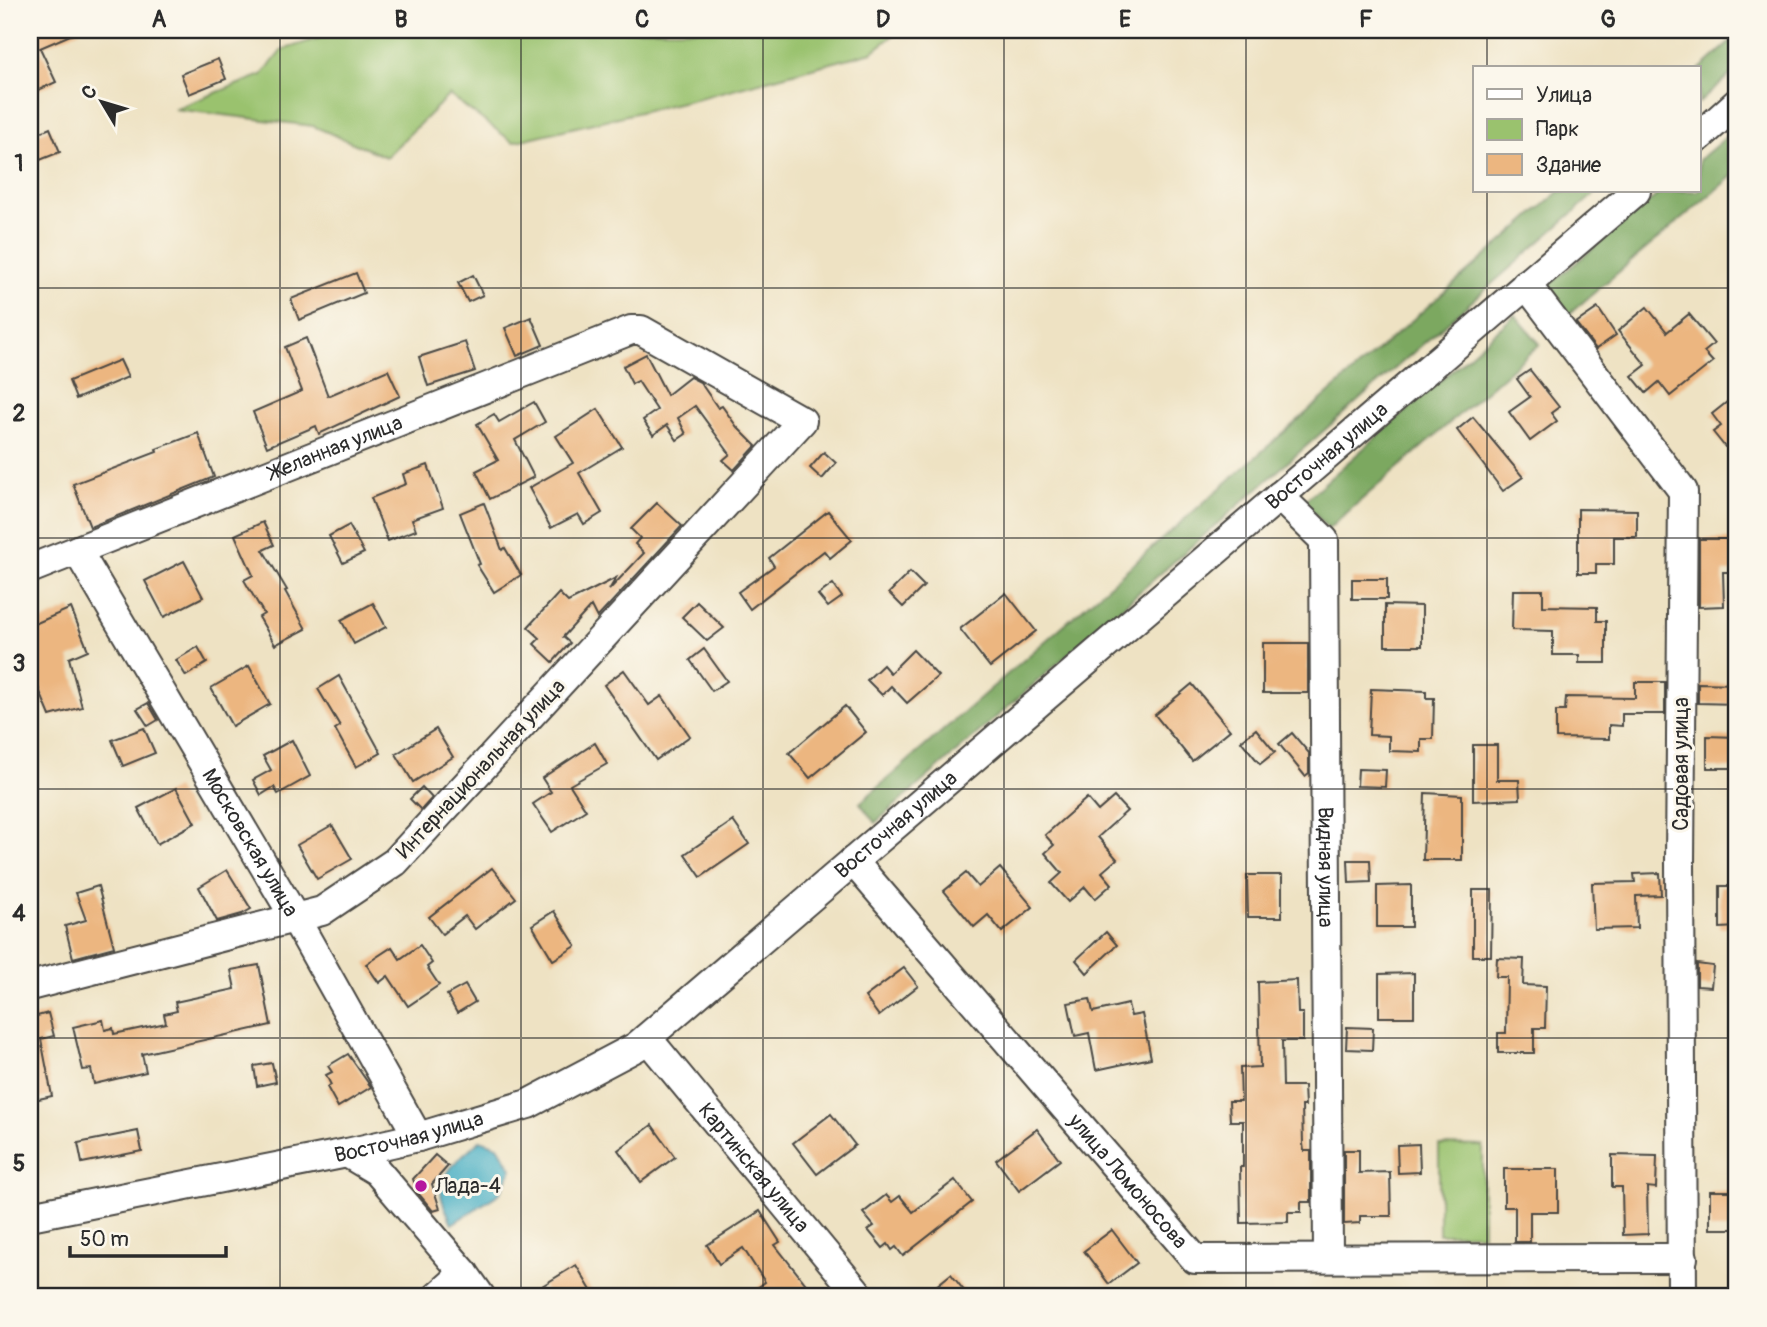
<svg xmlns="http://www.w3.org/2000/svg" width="1767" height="1327" font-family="Pangolin,sans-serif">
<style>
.green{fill:#9ac26e;stroke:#62764c;stroke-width:2}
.forest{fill:#7ba861;stroke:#536a46;stroke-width:2}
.water{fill:#44adc3;stroke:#386c77;stroke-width:2}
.building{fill:#ecb680}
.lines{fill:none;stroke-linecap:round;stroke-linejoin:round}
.minor-casing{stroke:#484642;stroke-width:32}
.minor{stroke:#fff;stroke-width:28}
.grid{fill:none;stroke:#2b2b2b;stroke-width:2;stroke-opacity:0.55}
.poi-dot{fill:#b5179e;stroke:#fbf7ec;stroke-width:2.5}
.labels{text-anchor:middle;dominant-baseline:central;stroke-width:6;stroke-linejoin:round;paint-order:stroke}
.street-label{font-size:21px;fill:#2b2b2b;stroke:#fbf7ec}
.poi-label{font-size:21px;fill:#2b2b2b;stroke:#fbf7ec;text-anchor:start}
.neatline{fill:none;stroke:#2b2b2b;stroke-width:2.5}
.grid-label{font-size:23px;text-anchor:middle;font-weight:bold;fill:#2b2b2b}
</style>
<rect width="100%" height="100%" fill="#fbf7ec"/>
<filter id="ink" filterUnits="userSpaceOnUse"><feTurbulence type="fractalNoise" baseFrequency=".0143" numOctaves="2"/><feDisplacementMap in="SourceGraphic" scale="14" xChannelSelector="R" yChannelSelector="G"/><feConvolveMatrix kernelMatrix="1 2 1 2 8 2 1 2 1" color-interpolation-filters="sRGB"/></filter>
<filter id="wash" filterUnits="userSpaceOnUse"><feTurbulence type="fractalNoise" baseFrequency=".00686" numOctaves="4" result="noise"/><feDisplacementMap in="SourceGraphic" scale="28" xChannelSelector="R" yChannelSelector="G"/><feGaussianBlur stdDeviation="1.57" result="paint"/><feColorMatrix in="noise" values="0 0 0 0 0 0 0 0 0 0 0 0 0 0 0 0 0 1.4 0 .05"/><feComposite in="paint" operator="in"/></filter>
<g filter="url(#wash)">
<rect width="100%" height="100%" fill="#eee2c3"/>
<g class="green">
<polygon points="344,30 900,30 872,52 703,97 513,142 449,95 386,157 313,126 174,109 262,75 282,50"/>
<polygon points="1439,1145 1483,1146 1483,1234 1439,1234"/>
</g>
<g class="forest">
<polygon points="1737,36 1737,69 1699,103 1699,70"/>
<polygon points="1737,128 1737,172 1563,319 1541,292 1662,191 1699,191 1699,160"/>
<polygon points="1560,191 1598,191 875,823 860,803"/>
<polygon points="1515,315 1540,344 1328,529 1304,501"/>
</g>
<path class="water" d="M480 1140 498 1146 512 1169 500 1193 452 1224C449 1215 441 1202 441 1193 441 1170 466 1153 480 1140Z"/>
<g id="blocks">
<g class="building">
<polygon points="30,30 82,30 40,48 56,82 30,94"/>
<polygon points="218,59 226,79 189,94 181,74"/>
<polygon points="50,128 60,152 30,164 30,137"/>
<polygon points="356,273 364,293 299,320 291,299"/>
<polygon points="473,275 483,295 468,302 458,283"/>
<polygon points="1647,307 1667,332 1689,314 1714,344 1704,352 1713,362 1670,396 1659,382 1646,393 1632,376 1646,365 1618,331"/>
<polygon points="1598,308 1616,335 1596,349 1576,323"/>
<polygon points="531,317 543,345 517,356 505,328"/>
<polygon points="306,338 328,396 388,370 400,396 319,434 316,426 267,447 253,412 302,391 285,347"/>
<polygon points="465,342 475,371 428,386 419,357"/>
<polygon points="646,354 667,395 690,377 700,382 718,408 722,406 737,427 756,446 734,470 723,460 730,454 695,406 678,418 686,434 677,440 667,425 653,435 643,420 657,410 638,381 632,384 623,366"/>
<polygon points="120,360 128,377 76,399 69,381"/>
<polygon points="1530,370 1559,407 1551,413 1557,421 1530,441 1509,412 1530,397 1517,379"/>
<polygon points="1737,394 1737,447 1733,442 1725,447 1713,432 1721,426 1712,414"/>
<polygon points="534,402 545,422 515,440 534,477 490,499 476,471 498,460 477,424 494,414 499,422"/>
<polygon points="598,409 622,447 579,473 602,513 584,524 578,514 551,528 529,488 573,463 556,436"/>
<polygon points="1473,417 1523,477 1503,491 1457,430"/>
<polygon points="198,433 214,477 90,527 73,484 157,452 156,449"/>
<polygon points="824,452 836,463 822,479 810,468"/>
<polygon points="428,465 443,508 412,519 416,530 388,541 371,498 406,484 403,474"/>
<polygon points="484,503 502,550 505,548 521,575 494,592 477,565 480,564 460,513"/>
<polygon points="657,503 682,526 597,618 591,606 563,637 570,643 553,662 534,644 540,638 528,627 559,593 568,602 616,578 609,590 644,553 635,544 640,538 631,529"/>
<polygon points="1578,509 1637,510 1637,537 1614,537 1614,564 1596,564 1596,573 1578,573"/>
<polygon points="828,511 852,540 830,558 824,551 750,609 738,592 774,566 769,558"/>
<polygon points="263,522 274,545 263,550 287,590 285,591 306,629 275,645 259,617 264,614 244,580 253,575 235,535"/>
<polygon points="349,525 364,553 343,563 329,536"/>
<polygon points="1699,539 1737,539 1737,572 1723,572 1724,606 1699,607"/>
<polygon points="184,561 203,597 164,617 145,581"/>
<polygon points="910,572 924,586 903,607 889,593"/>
<rect x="1352" y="579" width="35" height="20"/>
<polygon points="833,584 842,597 828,607 818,595"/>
<polygon points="1513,590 1543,590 1543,606 1597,607 1597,621 1606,621 1606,663 1579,663 1579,655 1553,655 1553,631 1512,630"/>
<polygon points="1006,593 1036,631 990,667 960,629"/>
<polygon points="697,602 724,628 707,641 682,617"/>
<polygon points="373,603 386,627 354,644 341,620"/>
<polygon points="1385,605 1422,606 1422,646 1385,646"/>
<polygon points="71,608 88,650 69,658 82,707 50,716 30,668 30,626"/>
<rect x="1263" y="643" width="45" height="50"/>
<polygon points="198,647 207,663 186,676 176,660"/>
<polygon points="704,649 727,681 712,691 690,660"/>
<polygon points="913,650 938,676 907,703 891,686 882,695 867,680 883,665 890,673"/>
<polygon points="249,666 270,704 232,726 211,688"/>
<polygon points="624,670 649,705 662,696 690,736 656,760 604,685"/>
<polygon points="339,676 381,753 356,767 335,729 340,726 318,689"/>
<polygon points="1635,682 1665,682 1665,714 1622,714 1622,726 1609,725 1609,739 1556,738 1556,711 1565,711 1566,697 1635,698"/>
<polygon points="1698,683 1737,684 1737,704 1698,703"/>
<polygon points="1192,684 1230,730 1192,761 1155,715"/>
<polygon points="1371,689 1426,691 1426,698 1434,698 1433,739 1421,739 1421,752 1389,751 1389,736 1369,735"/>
<polygon points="148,703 158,720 148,726 137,709"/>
<polygon points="845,706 866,732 810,778 789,753"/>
<polygon points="144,728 155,753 123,766 112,740"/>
<polygon points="436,729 453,757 413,782 396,754"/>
<polygon points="1256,729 1275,752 1260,764 1241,741"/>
<polygon points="1292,733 1309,753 1309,773 1305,776 1279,744"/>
<polygon points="1707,736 1737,737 1737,768 1707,768"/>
<polygon points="292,740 310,776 278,794 274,787 261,795 253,780 271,770 263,756"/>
<polygon points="595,743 607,764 570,785 586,810 552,832 533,804 551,792 542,778"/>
<polygon points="1473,745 1497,745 1497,780 1519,780 1520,799 1473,801"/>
<polygon points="1358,769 1386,770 1385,787 1357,786"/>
<polygon points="422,787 432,798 421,810 410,799"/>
<polygon points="176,788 195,823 157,844 138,808"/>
<polygon points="1425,793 1462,795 1462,860 1423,860"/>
<polygon points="1114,797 1127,811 1098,837 1117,859 1102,872 1112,884 1095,899 1085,887 1068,902 1051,883 1062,873 1045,853 1054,845 1045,835 1087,798 1098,811"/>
<polygon points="733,821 749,844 701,877 685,854"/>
<polygon points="332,825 352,859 317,879 297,845"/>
<polygon points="1348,860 1370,860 1371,882 1349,883"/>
<polygon points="492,868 516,898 475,929 465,916 442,934 429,917"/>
<polygon points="1000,868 1033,907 1002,932 988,915 974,927 944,891 966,873 978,887"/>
<polygon points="227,870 251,909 242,914 217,921 199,887"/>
<polygon points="1660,873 1661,895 1636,896 1637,928 1594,929 1592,883 1635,882 1634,874"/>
<polygon points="1247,875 1282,875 1282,917 1248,917"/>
<polygon points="1411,885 1411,927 1377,927 1377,886"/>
<polygon points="98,886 114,947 73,958 65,926 86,920 76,893"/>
<polygon points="1720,886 1737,886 1737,927 1720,928"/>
<polygon points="1473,890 1492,890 1491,956 1473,956"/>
<polygon points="554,911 576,946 553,960 532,925"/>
<polygon points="1106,932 1117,945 1087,973 1076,960"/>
<polygon points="420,945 432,963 427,967 439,985 408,1006 388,976 379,983 366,964 392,947 400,959"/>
<polygon points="1497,958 1524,959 1523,985 1546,986 1545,1028 1534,1028 1534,1053 1498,1053 1498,1033 1506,1033 1507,977 1496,977"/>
<polygon points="1697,964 1713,966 1711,987 1697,986"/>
<polygon points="259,965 271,1025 142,1054 146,1072 94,1084 91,1069 83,1070 73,1027 103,1020 105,1030 113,1028 114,1034 166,1023 164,1014 177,1011 175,1002 235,989 231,970"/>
<polygon points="904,968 918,986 879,1016 865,997"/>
<polygon points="1414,973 1414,1017 1379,1017 1379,974"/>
<polygon points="1297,980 1298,1013 1303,1013 1303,1041 1282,1041 1283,1086 1304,1086 1305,1106 1302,1106 1303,1144 1304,1151 1311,1151 1311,1202 1301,1202 1301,1212 1288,1212 1288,1222 1241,1223 1240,1167 1243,1167 1243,1121 1230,1121 1229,1101 1241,1101 1240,1068 1260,1067 1258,982"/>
<polygon points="465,985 475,1002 457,1013 447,995"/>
<polygon points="1090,999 1093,1012 1128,1004 1131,1016 1142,1014 1151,1058 1096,1070 1089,1033 1075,1036 1068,1003"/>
<polygon points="48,1013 54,1036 41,1039 52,1096 30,1101 30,1018"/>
<polygon points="1347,1027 1373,1028 1372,1050 1346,1049"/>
<polygon points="348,1054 371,1087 338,1107 327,1087 331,1085 326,1075 332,1072 328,1066"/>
<polygon points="272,1063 276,1082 257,1086 254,1066"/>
<polygon points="831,1114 855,1145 817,1174 793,1143"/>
<polygon points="652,1125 675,1157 641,1182 618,1150"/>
<polygon points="1037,1129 1060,1160 1019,1191 996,1160"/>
<polygon points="138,1131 142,1151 82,1163 78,1143"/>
<polygon points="1419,1144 1420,1172 1398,1173 1397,1145"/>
<polygon points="1344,1150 1359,1150 1359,1173 1390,1172 1391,1216 1360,1216 1360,1223 1344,1224"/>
<polygon points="435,1155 448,1166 432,1184 440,1209 433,1211 418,1193 413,1179"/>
<polygon points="1612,1155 1657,1156 1656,1188 1647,1187 1648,1234 1623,1235 1622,1187 1612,1187"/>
<polygon points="1504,1169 1558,1169 1558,1212 1530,1212 1530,1242 1515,1242 1515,1207 1504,1207"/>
<polygon points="955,1180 972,1202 903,1256 896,1247 892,1250 888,1244 883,1248 868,1230 874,1226 863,1213 886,1195 892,1202 900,1196 913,1212"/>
<rect x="1710" y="1191" width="27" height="38"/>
<polygon points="760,1211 780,1242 775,1245 816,1297 746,1297 765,1282 743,1248 719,1264 707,1245"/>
<polygon points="1112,1230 1137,1263 1109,1284 1084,1251"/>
<polygon points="576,1265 595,1297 549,1297 542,1286"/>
<polygon points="951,1274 969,1297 943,1297 935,1287"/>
</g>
</g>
</g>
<g filter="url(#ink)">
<use href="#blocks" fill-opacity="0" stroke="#484642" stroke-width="2"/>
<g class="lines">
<defs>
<g id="minor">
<polyline points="1699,137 1737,103"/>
<polyline points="1526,284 1683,491 1680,862 1682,1297"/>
<path id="s1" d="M1279 496 1324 540 1328 1258"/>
<path id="s2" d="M77 550 295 918 418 1137"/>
<path id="s3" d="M30 569 631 330H641L802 421 395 862 322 911 30 986"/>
<path id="s4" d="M853 861 1195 1259 1683 1258"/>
<path id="s5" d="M647 1038 861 1297"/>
<polyline points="347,1153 377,1171 464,1273 481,1297"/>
<path id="s6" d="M30 1216 347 1153 418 1137 528 1104 636 1047 1636 191"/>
<polyline points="437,1297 464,1273"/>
</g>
</defs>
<use href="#minor" class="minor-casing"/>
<use href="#minor" class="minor"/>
</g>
</g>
<path class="grid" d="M280 30V1297M521 30V1297M763 30V1297M1004 30V1297M1246 30V1297M1487 30V68M1487 191V1297M30 288H1737M30 538H1737M30 789H1737M30 1038H1737"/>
<circle class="poi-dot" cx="421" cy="1186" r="7"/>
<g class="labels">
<g class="street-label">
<text stroke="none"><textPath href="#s3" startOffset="329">Желанная улица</textPath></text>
<text stroke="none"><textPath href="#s6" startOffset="1542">Восточная улица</textPath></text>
<text transform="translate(1681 764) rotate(-90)">Садовая улица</text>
<text transform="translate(481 769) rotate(-47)">Интернациональная улица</text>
<text stroke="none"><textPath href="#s6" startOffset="975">Восточная улица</textPath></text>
<text stroke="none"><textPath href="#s2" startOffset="340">Московская улица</textPath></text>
<text stroke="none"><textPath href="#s1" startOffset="390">Видная улица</textPath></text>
<text stroke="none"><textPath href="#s6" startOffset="387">Восточная улица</textPath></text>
<text stroke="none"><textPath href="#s5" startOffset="168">Картинская улица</textPath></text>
<text stroke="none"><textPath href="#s4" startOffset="422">улица Ломоносова</textPath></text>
</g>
<g class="poi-label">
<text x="435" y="1186">Лада-4</text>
</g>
</g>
<rect width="1767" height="1327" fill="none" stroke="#fbf7ec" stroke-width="77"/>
<rect x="1473" y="66" width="228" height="126" fill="#fbf7ec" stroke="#a8a59f" stroke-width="2"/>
<rect x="1487" y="89" width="35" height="10" fill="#ffffff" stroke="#a8a59f" stroke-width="2"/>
<text x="1536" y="102" font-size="21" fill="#2b2b2b">Улица</text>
<rect x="1487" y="119" width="35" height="21" fill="#9ac26e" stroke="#a8a59f" stroke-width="2"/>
<text x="1536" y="136" font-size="21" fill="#2b2b2b">Парк</text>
<rect x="1487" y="154" width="35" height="21" fill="#ecb680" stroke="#a8a59f" stroke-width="2"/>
<text x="1536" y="172" font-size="21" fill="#2b2b2b">Здание</text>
<g transform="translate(102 102) rotate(308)" stroke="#fbf7ec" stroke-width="5" paint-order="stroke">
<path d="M0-5L12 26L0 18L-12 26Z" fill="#2b2b2b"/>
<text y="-10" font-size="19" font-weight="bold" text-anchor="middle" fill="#2b2b2b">С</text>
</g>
<path d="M70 1246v10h156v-10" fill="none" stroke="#2b2b2b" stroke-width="3.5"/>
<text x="80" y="1246" font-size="21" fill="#2b2b2b" stroke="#fbf7ec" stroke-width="5" paint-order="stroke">50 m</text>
<rect x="38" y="38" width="1690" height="1250" class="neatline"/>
<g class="grid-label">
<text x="159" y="27">A</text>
<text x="401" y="27">B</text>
<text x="642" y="27">C</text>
<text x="883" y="27">D</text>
<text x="1125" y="27">E</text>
<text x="1366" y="27">F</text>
<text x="1608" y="27">G</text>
<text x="19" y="171">1</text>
<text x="19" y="421">2</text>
<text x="19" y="671">3</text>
<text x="19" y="921">4</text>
<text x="19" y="1171">5</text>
</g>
</svg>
